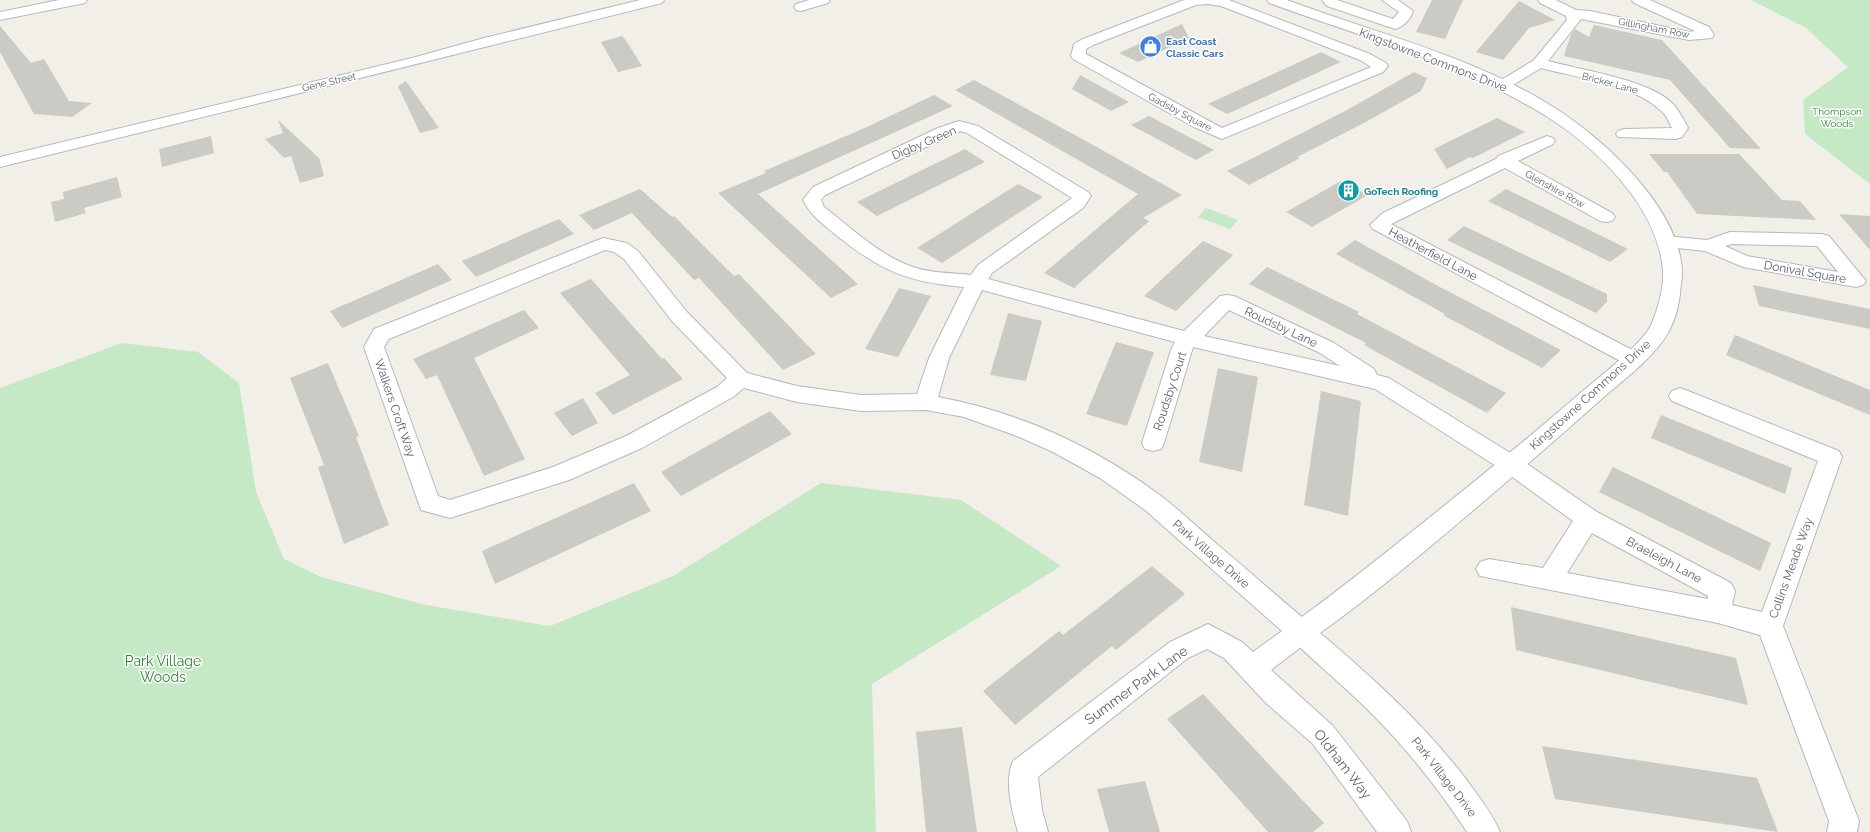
<svg xmlns="http://www.w3.org/2000/svg" width="1870" height="832" font-family="Raleway,sans-serif">
<style>
.green{fill:#c5e8c5}
.building{fill:#cccac5}
.lines{fill:none;stroke-linecap:round;stroke-linejoin:round}
.minor-casing{stroke:#b5b8bc;stroke-width:2}
.tertiary-casing{stroke:#b5b8bc;stroke-width:2}
.minor{fill:#fff;fill-rule:evenodd}
.tertiary{fill:#fff;fill-rule:evenodd}
.labels{text-anchor:middle;dominant-baseline:central;stroke-width:3;stroke-linejoin:round;paint-order:stroke}
.far-street-label{font-size:10px;fill:#5f6368;stroke:#fff}
.far-shop-label{font-size:10px;font-weight:bold;fill:#366cbe;stroke:#fff;text-anchor:start}
.far-park-label{font-size:10px;fill:#348238;stroke:#fff}
.far-culture-label{font-size:10px;font-weight:bold;fill:#0d838f;stroke:#fff;text-anchor:start}
.street-label{font-size:12px;fill:#5f6368;stroke:#fff}
.near-park-label{font-size:14px;fill:#348238;stroke:#fff}
.near-street-label{font-size:14px;fill:#5f6368;stroke:#fff}
</style>
<rect width="100%" height="100%" fill="#f1efe8"/>
<g class="green">
<polygon points="1751,0 1870,0 1870,184 1805,134 1803,100 1848,67 1806,28"/>
<polygon points="1206,208 1238,220 1230,229 1198,217"/>
<polygon points="122,343 198,352 239,383 256,492 284,559 321,577 426,605 550,626 673,576 821,483 961,500 1061,566 872,684 876,832 0,832 0,388"/>
</g>
<g class="building">
<polygon points="1432,0 1463,0 1445,39 1416,32"/>
<polygon points="1519,1 1555,20 1529,28 1503,60 1476,52"/>
<polygon points="1182,24 1189,38 1138,62 1119,53"/>
<polygon points="1594,25 1662,40 1761,149 1730,148 1670,80 1564,56 1571,34 1575,29 1589,37"/>
<polygon points="0,26 31,63 44,59 69,101 92,103 72,117 34,114 0,52"/>
<polygon points="622,36 627,42 642,66 618,72 601,42"/>
<polygon points="1321,52 1341,62 1227,114 1208,104"/>
<polygon points="1414,72 1427,78 1421,91 1364,123 1297,157 1300,158 1249,185 1227,171 1347,110"/>
<polygon points="1080,75 1129,102 1111,111 1072,89"/>
<polygon points="974,80 1095,146 1182,195 1143,218 1149,221 1074,288 1044,273 1138,194 955,90"/>
<polygon points="406,81 439,128 420,133 398,86"/>
<polygon points="934,95 953,106 758,194 858,284 831,298 718,193 766,173 764,171 867,127"/>
<polygon points="1149,116 1214,150 1196,160 1131,125"/>
<polygon points="1497,118 1525,132 1473,158 1470,157 1447,169 1434,149"/>
<polygon points="278,120 319,158 324,176 300,183 291,156 284,158 265,139 283,133"/>
<polygon points="211,136 214,153 162,167 159,149"/>
<polygon points="965,149 985,162 877,216 857,202"/>
<polygon points="1649,154 1739,154 1782,200 1800,201 1816,220 1697,214 1667,172 1664,172"/>
<polygon points="117,177 122,197 84,208 86,213 55,222 51,202 64,199 63,192"/>
<polygon points="1341,181 1368,195 1312,227 1286,212"/>
<polygon points="1018,184 1043,197 942,263 917,248"/>
<polygon points="640,189 672,217 674,216 734,276 739,274 816,354 783,370 699,278 694,280 632,213 594,230 579,215"/>
<polygon points="1506,189 1628,249 1610,262 1488,201"/>
<polygon points="1839,214 1870,216 1870,250"/>
<polygon points="559,219 574,234 476,277 462,261"/>
<polygon points="1464,226 1607,294 1607,302 1596,313 1447,240"/>
<polygon points="1355,240 1438,286 1561,350 1542,368 1443,315 1445,314 1336,254"/>
<polygon points="1203,241 1233,255 1176,311 1144,296"/>
<polygon points="438,264 452,280 342,328 330,311"/>
<polygon points="1267,267 1359,312 1357,314 1506,393 1487,413 1364,345 1366,343 1249,284"/>
<polygon points="591,279 662,359 664,358 683,379 613,415 595,393 630,375 560,293"/>
<polygon points="1753,285 1870,309 1870,329 1759,306"/>
<polygon points="899,288 931,296 898,357 865,349"/>
<polygon points="524,310 539,328 474,358 525,459 484,476 437,375 426,379 413,359"/>
<polygon points="1008,313 1042,321 1026,381 990,375"/>
<polygon points="1735,335 1870,390 1870,415 1726,355"/>
<polygon points="1116,342 1154,352 1127,426 1086,414"/>
<polygon points="328,363 359,436 356,437 389,525 344,544 318,467 324,465 290,378"/>
<polygon points="1218,368 1258,377 1242,472 1199,462"/>
<polygon points="1321,391 1361,401 1348,516 1304,505"/>
<polygon points="583,398 598,423 572,436 554,413"/>
<polygon points="770,411 792,434 681,496 661,472"/>
<polygon points="1661,415 1792,468 1785,494 1651,438"/>
<polygon points="1613,467 1771,543 1760,571 1599,492"/>
<polygon points="634,483 651,511 495,584 482,551"/>
<polygon points="1152,566 1185,594 1116,650 1112,646 1015,725 983,691 1059,631 1063,635"/>
<polygon points="1511,607 1736,658 1748,705 1516,650"/>
<polygon points="1203,694 1324,823 1313,832 1268,832 1167,719"/>
<polygon points="962,727 977,832 926,832 916,732"/>
<polygon points="1542,746 1757,778 1778,832 1555,799"/>
<polygon points="1145,781 1160,832 1109,832 1097,789"/>
</g>
<g class="lines">
<defs>
<g id="minor">
<polygon points="59,0 87,0 85,3 0,20 0,12"/>
<path d="M640 0H664L662 3C441 58 221 113 0 167V157L412 58 484 38Z"/>
<polygon points="809,0 830,0 828,3 801,11 796,10 794,7 796,4"/>
<path d="M1184 0H1229L1370 54 1386 63 1388 66 1383 72 1222 139 1194 127 1073 59 1071 56 1074 44 1083 39ZM1208 4 1221 6 1360 60 1371 67 1222 128 1086 54V49L1093 45 1196 5Z"/>
<path d="M1322 0H1337L1393 19 1399 12 1382 0H1398L1413 11C1411 19 1403 27 1395 29L1327 6Z"/>
<path d="M1538 0H1556L1576 10 1590 11 1689 32 1695 31 1634 3 1632 0H1650L1709 27 1714 35 1712 38 1689 40 1581 19 1548 61C1581 70 1651 80 1673 104 1679 111 1684 120 1688 128L1682 137 1676 139 1618 137 1616 134 1618 131 1624 129 1672 128C1669 122 1666 114 1660 110 1633 84 1577 78 1541 68L1508 88H1498L1495 85 1498 82 1534 60 1567 20 1566 16 1540 3Z"/>
<path d="M959 121 978 126 1088 192 1091 196 1083 208 992 273 988 279 1184 331 1220 296 1227 295 1234 296 1334 343 1374 369 1377 375 1389 378 1520 459 1597 512 1731 583 1735 591 1732 605 1762 612 1818 461 1672 401 1669 396 1672 391 1680 388 1688 391 1839 451 1842 457 1783 626 1859 821 1857 832H1827L1829 821 1760 635 1718 623 1480 576 1476 569 1480 562 1489 559 1543 568 1573 521 1504 471 1375 389 1193 347 1164 443 1161 449 1153 451 1145 449 1142 443 1171 350 1175 342 982 290 949 358 938 397C1019 412 1095 447 1161 496 1178 509 1195 525 1211 539 1244 567 1277 596 1310 624L1314 632 1310 640 1271 670 1333 726 1407 821 1411 832H1377L1313 744 1265 702 1224 658 1207 649 1188 658 1038 777 1042 810 1048 832H1018C1012 811 1004 782 1013 761L1170 642 1208 624 1242 642 1253 652 1282 631 1145 510 1100 478 1053 452 1017 436 964 417 926 410 861 411 797 402 744 388 733 397 642 448 569 480 450 518 421 510 364 347 374 329 603 238 627 243 638 251 686 311 747 373 797 386 861 395 917 394 929 358 964 287C907 282 881 271 836 235 823 224 811 216 803 200L813 187 938 128ZM960 131 967 133 1072 198 978 265 971 275C953 273 933 273 916 268 881 257 853 229 824 207L821 200 825 195ZM605 250 614 252 624 259 672 321 727 378 717 387 626 436 553 467 450 500 438 496 384 347 389 339ZM1229 310 1320 353 1340 366 1204 336ZM1592 533 1708 596V599L1567 573Z"/>
<polygon points="1547,136 1553,138 1555,141 1553,144 1518,161 1612,213 1615,217 1612,221 1606,222 1600,221 1505,168 1391,224 1640,354 1643,359 1640,364 1633,366 1626,364 1373,229 1370,225 1383,213 1496,159 1498,156"/>
<path d="M1730 232 1822 234 1829 236 1866 281 1863 285 1856 287 1743 267 1705 251 1659 246 1657 242 1659 238 1666 236 1707 240ZM1732 244 1817 246 1838 272 1747 256 1725 246Z"/>
</g>
<path id="tertiary" d="M1267 0H1287C1375 33 1469 55 1550 105 1601 136 1682 209 1682 274 1682 280 1680 288 1680 294 1678 311 1672 329 1662 342 1647 362 1625 379 1606 395 1579 419 1552 443 1524 467 1458 523 1391 582 1320 633 1373 678 1423 723 1466 779 1478 796 1492 813 1500 832H1467C1437 786 1403 744 1364 706 1340 683 1315 662 1292 640L1288 632 1292 624C1334 594 1374 562 1414 530 1469 486 1524 442 1577 396 1595 380 1642 345 1651 325 1658 309 1664 288 1663 270 1657 203 1591 142 1536 110 1453 61 1359 36 1269 3Z"/>
</defs>
<use href="#minor" class="minor-casing"/>
<use href="#tertiary" class="tertiary-casing"/>
<use href="#minor" class="minor"/>
<use href="#tertiary" class="tertiary"/>
</g>
<defs>
<symbol id="shop-disc" viewBox="-11 -11 22 22"><circle r="9.5" fill="#3f7fe0" stroke="#fff"/><path d="M-5-2.5h2.3a2.7 3.5 0 0 1 5.4 0H5L5.5 6h-11ZM-1.5-2.5h3a1.5 2.3 0 0 0-3 0Z" fill="#fff"/></symbol>
<symbol id="building-disc" viewBox="-11 -11 22 22"><circle r="9.5" fill="#0f9aa8" stroke="#fff"/><path d="M-4-6H4V6H1V3H-1V6H-4ZM-2.5-4.3h1.7v1.8h-1.7ZM.8-4.3h1.7v1.8H.8ZM-2.5-1h1.7V.8h-1.7ZM.8-1h1.7V.8H.8Z" fill="#fff"/></symbol>
</defs>
<g fill-rule="evenodd">
<use href="#shop-disc" x="1138" y="34" width="25" height="25"/>
<use href="#building-disc" x="1336" y="178" width="25" height="25"/>
</g>
<g class="labels">
<g class="far-street-label">
<text transform="translate(1654 28) rotate(11)">Gillingham Row</text>
<text transform="translate(329 82) rotate(-13)">Gene Street</text>
<text transform="translate(1610 83) rotate(15)">Bricker Lane</text>
<text transform="translate(1180 112) rotate(28)">Gadsby Square</text>
<text transform="translate(1555 189) rotate(29)">Glenshire Row</text>
</g>
<g class="far-shop-label">
<text x="1166" y="41">East Coast<tspan x="1166" dy="12">Classic Cars</tspan></text>
</g>
<g class="far-park-label">
<text x="1837" y="111">Thompson<tspan x="1837" dy="12">Woods</tspan></text>
</g>
<g class="far-culture-label">
<text x="1364" y="191">GoTech Roofing</text>
</g>
<g class="street-label">
<text transform="translate(1433 60) rotate(21)">Kingstowne Commons Drive</text>
<text transform="translate(924 143) rotate(-23)">Digby Green</text>
<text transform="translate(1433 254) rotate(28)">Heatherfield Lane</text>
<text transform="translate(1805 272) rotate(10)">Donival Square</text>
<text transform="translate(1281 327) rotate(25)">Roudsby Lane</text>
<text transform="translate(1170 391) rotate(-72)">Roudsby Court</text>
<text transform="translate(1590 395) rotate(-42)">Kingstowne Commons Drive</text>
<text transform="translate(395 408) rotate(71)">Walkers Croft Way</text>
<text transform="translate(1211 554) rotate(41)">Park Village Drive</text>
<text transform="translate(1664 560) rotate(28)">Braeleigh Lane</text>
<text transform="translate(1791 568) rotate(-70)">Collins Meade Way</text>
<text transform="translate(1444 777) rotate(52)">Park Village Drive</text>
</g>
<g class="near-park-label">
<text x="163" y="661">Park Village<tspan x="163" dy="16">Woods</tspan></text>
</g>
<g class="near-street-label">
<text transform="translate(1136 685) rotate(-36)">Summer Park Lane</text>
<text transform="translate(1343 764) rotate(52)">Oldham Way</text>
</g>
</g>
</svg>
